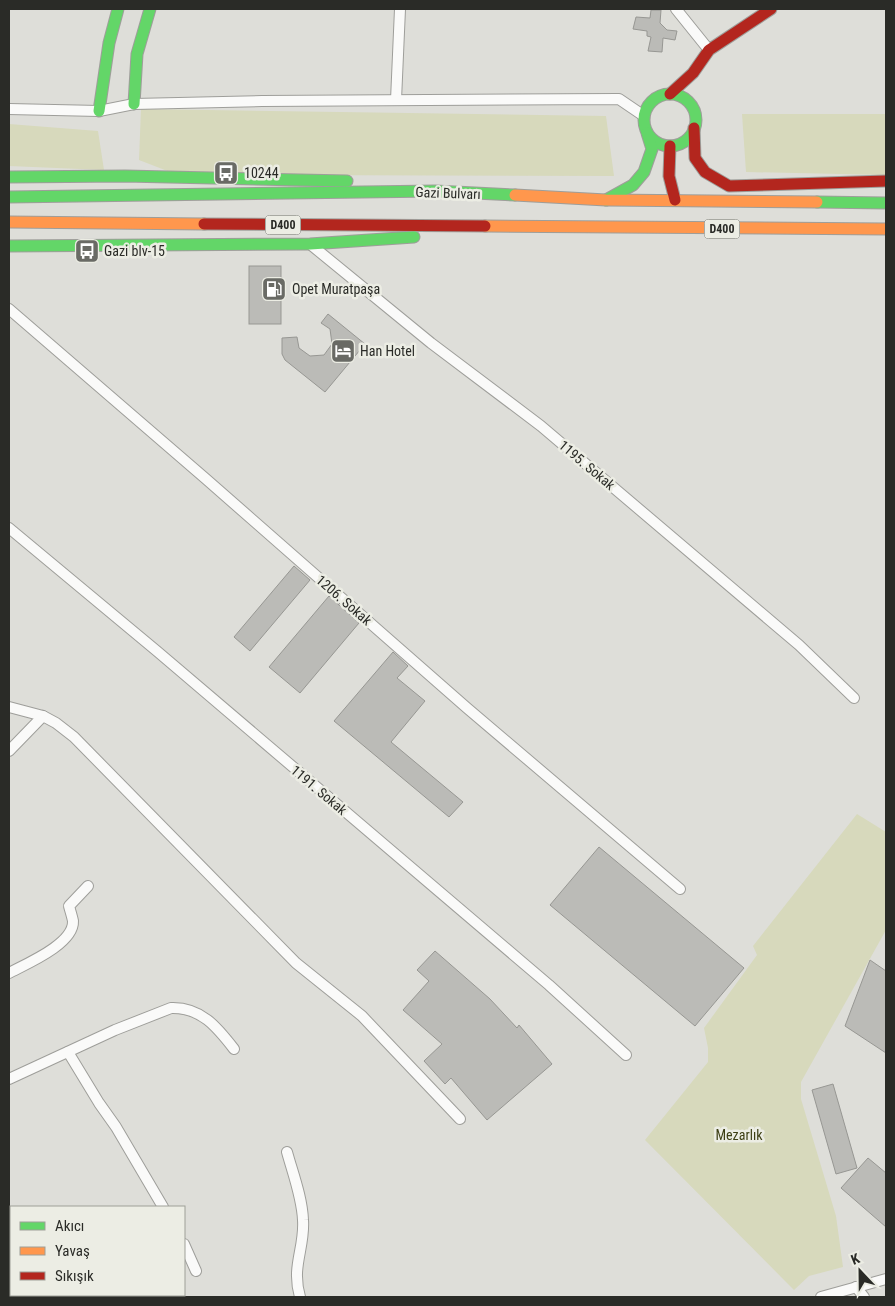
<svg xmlns="http://www.w3.org/2000/svg" width="895" height="1306" font-family="'Roboto Condensed',sans-serif">
<style>
.green{fill:#d7d9bc}
.building{fill:#bbbbb7;stroke:#979793}
.lines{fill:none;stroke-linecap:round;stroke-linejoin:round}
.street-casing{stroke:#9e9e9a;stroke-width:12}
.fast-casing{stroke:#9e9e9a;stroke-width:13}
.slow-casing{stroke:#9e9e9a;stroke-width:13}
.jam-casing{stroke:#9e9e9a;stroke-width:13}
.street{stroke:#fafaf9;stroke-width:10}
.fast{stroke:#63d668;stroke-width:11}
.slow{stroke:#ff974d;stroke-width:11}
.jam{stroke:#b3261e;stroke-width:11}
.labels{text-anchor:middle;dominant-baseline:central;stroke-width:5;stroke-linejoin:round;paint-order:stroke}
.shield{fill:#ecede4;stroke:#646560;stroke-width:1}
.shield-label{font-size:12px;font-weight:bold;fill:#2a2b27}
.poi-label{font-size:14px;fill:#2a2b27;stroke:#ecede4;text-anchor:start}
.street-label{font-size:14px;fill:#2a2b27;stroke:#ecede4}
.park-label{font-size:14px;fill:#3d3f14;stroke:#ecede4}
</style>
<rect width="100%" height="100%" fill="#deded9"/>
<g class="green">
<polygon points="141,109 606,116 614,176 273,175 170,172 139,160"/>
<polygon points="742,114 886,114 886,175 746,172"/>
<polygon points="9,124 98,131 104,170 9,166"/>
<polygon points="857,814 886,832 886,930 801,1082 801,1099 836,1216 843,1267 809,1276 794,1290 645,1140 708,1062 708,1048 704,1028 757,955 753,946"/>
</g>
<g class="building">
<polygon points="651,10 661,10 660,23 667,30 677,31 675,40 663,38 662,52 648,51 651,37 647,36 647,31 633,29 636,17 650,18"/>
<rect x="249" y="266" width="32" height="58"/>
<polygon points="328,314 365,344 325,392 285,360 282,354 282,338 297,337 299,348 310,356 324,355 332,344 330,329 321,323"/>
<polygon points="294,566 310,580 250,651 234,637"/>
<polygon points="329,596 359,623 300,693 269,667"/>
<polygon points="393,652 408,666 397,678 425,701 391,742 463,802 449,817 334,721"/>
<polygon points="599,847 744,968 695,1026 550,905"/>
<polygon points="435,951 490,999 517,1028 519,1025 552,1064 487,1120 451,1078 445,1084 424,1061 442,1044 403,1010 429,981 417,970"/>
<polygon points="870,960 886,971 886,1053 845,1026"/>
<polygon points="833,1084 857,1168 836,1174 812,1090"/>
<polygon points="868,1158 886,1173 886,1227 841,1188"/>
</g>
<g class="lines">
<defs>
<g id="street">
<polyline points="676,9 709,50"/>
<polyline points="396,100 400,9"/>
<polyline points="9,109 99,111 134,104 262,101 619,99 644,116"/>
<polyline points="310,244 431,343 541,426 799,645 854,698"/>
<polyline points="9,309 206,479 467,708 680,889"/>
<polyline points="9,528 158,652 549,985 626,1055"/>
<polyline points="9,707 43,716"/>
<polyline points="9,751 43,716 56,723 74,737 296,963 362,1016 460,1119"/>
<path d="M9 973C26 964 74 944 73 921 72 916 70 910 69 906L88 886"/>
<polyline points="68,1052 99,1103 116,1127 163,1207"/>
<path d="M9 1079 115 1030 171 1008C201 1007 217 1027 234 1049"/>
<path d="M287 1152C293 1174 302 1197 303 1220 305 1248 291 1266 300 1297"/>
<polyline points="184,1244 196,1271"/>
<polyline points="856,1287 864,1297"/>
<polyline points="821,1297 886,1279"/>
</g>
<g id="fast">
<circle cx="670" cy="120" r="26"/>
<polyline points="134,104 137,54 150,9"/>
<polyline points="99,111 109,43 118,9"/>
<polyline points="9,177 125,176 347,181"/>
<polyline points="9,197 435,191 515,195"/>
<polyline points="606,200 633,185 644,172 652,149 647,133"/>
<polyline points="817,202 886,203"/>
<polyline points="9,246 310,244 414,237"/>
</g>
<g id="slow">
<polyline points="515,195 606,200 817,202"/>
<polyline points="9,222 204,224"/>
<polyline points="485,226 886,229"/>
</g>
<g id="jam">
<polyline points="670,94 693,73 709,50 771,9"/>
<polyline points="694,128 695,158 705,172 729,186 886,181"/>
<polyline points="670,146 669,176 675,200"/>
<polyline points="204,224 485,226"/>
</g>
</defs>
<use href="#street" class="street-casing"/>
<use href="#fast" class="fast-casing"/>
<use href="#slow" class="slow-casing"/>
<use href="#jam" class="jam-casing"/>
<use href="#street" class="street"/>
<use href="#fast" class="fast"/>
<use href="#slow" class="slow"/>
<use href="#jam" class="jam"/>
</g>
<defs>
<symbol id="bus-square" viewBox="-11 -11 22 22"><rect x="-9" y="-9" width="18" height="18" rx="4" fill="#696a65" stroke="#ecede4"/><path d="M-5-6H5V4H4V6H2V4H-2V6H-4V4H-5ZM-3.5-4V0h7V-4ZM-3.5 1.2v1.5H-2V1.2ZM2 1.2v1.5H3.5V1.2Z" fill="#fff"/></symbol>
<symbol id="fuel-square" viewBox="-11 -11 22 22"><rect x="-9" y="-9" width="18" height="18" rx="4" fill="#696a65" stroke="#ecede4"/><path d="M-5.5-6h7V0h2V4h1.3V-2.5L3-4.5l.8-.8L6-3V5H2.5V1h-1V6h-7ZM-4.2-4.7v3.2H.2V-4.7Z" fill="#fff"/></symbol>
<symbol id="hotel-square" viewBox="-11 -11 22 22"><rect x="-9" y="-9" width="18" height="18" rx="4" fill="#696a65" stroke="#ecede4"/><path d="M-6-4.5h1.5V1H6V5H4.5V3h-9V5H-6ZM-4 0a1.8 1.8 0 1 1 3.6 0ZM.5 0V-2.5h3Q6-2.5 6 0Z" fill="#fff"/></symbol>
</defs>
<g fill-rule="evenodd">
<use href="#bus-square" x="212" y="159" width="28" height="28"/>
<use href="#bus-square" x="73" y="237" width="28" height="28"/>
<use href="#fuel-square" x="260" y="275" width="28" height="28"/>
<use href="#hotel-square" x="329" y="337" width="28" height="28"/>
</g>
<g class="labels">
<g class="shield">
<rect x="265.5" y="215.5" width="35" height="19" rx="4"/>
<rect x="704.5" y="219.5" width="35" height="19" rx="4"/>
</g>
<g class="shield-label">
<text x="283" y="225">D400</text>
<text x="722" y="229">D400</text>
</g>
<g class="poi-label">
<text x="244" y="173">10244</text>
<text x="104" y="251">Gazi blv-15</text>
<text x="292" y="289">Opet Muratpaşa</text>
<text x="360" y="351">Han Hotel</text>
</g>
<g class="street-label">
<text transform="translate(448 193) rotate(2)">Gazi Bulvarı</text>
<text transform="translate(587 465) rotate(40)">1195. Sokak</text>
<text transform="translate(344 600) rotate(41)">1206. Sokak</text>
<text transform="translate(319 790) rotate(40)">1191. Sokak</text>
</g>
<g class="park-label">
<text x="739" y="1135">Mezarlık</text>
</g>
</g>
<rect width="895" height="1306" fill="none" stroke="#2a2b27" stroke-width="20"/>
<rect x="10" y="1206" width="175" height="90" fill="#ecede4" stroke="#9e9f98"/>
<rect x="20" y="1222" width="25" height="8" fill="#63d668" stroke="#9e9f98"/>
<text x="55" y="1231" font-size="15" fill="#2a2b27">Akıcı</text>
<rect x="20" y="1247" width="25" height="8" fill="#ff974d" stroke="#9e9f98"/>
<text x="55" y="1256" font-size="15" fill="#2a2b27">Yavaş</text>
<rect x="20" y="1272" width="25" height="8" fill="#b3261e" stroke="#9e9f98"/>
<text x="55" y="1281" font-size="15" fill="#2a2b27">Sıkışık</text>
<g transform="translate(860 1271) rotate(338)" stroke="#ecede4" stroke-width="4" paint-order="stroke">
<path d="M0-4L9 19L0 12L-9 19Z" fill="#2a2b27"/>
<text y="-8" font-size="14" font-weight="bold" text-anchor="middle" fill="#2a2b27">K</text>
</g>
</svg>
